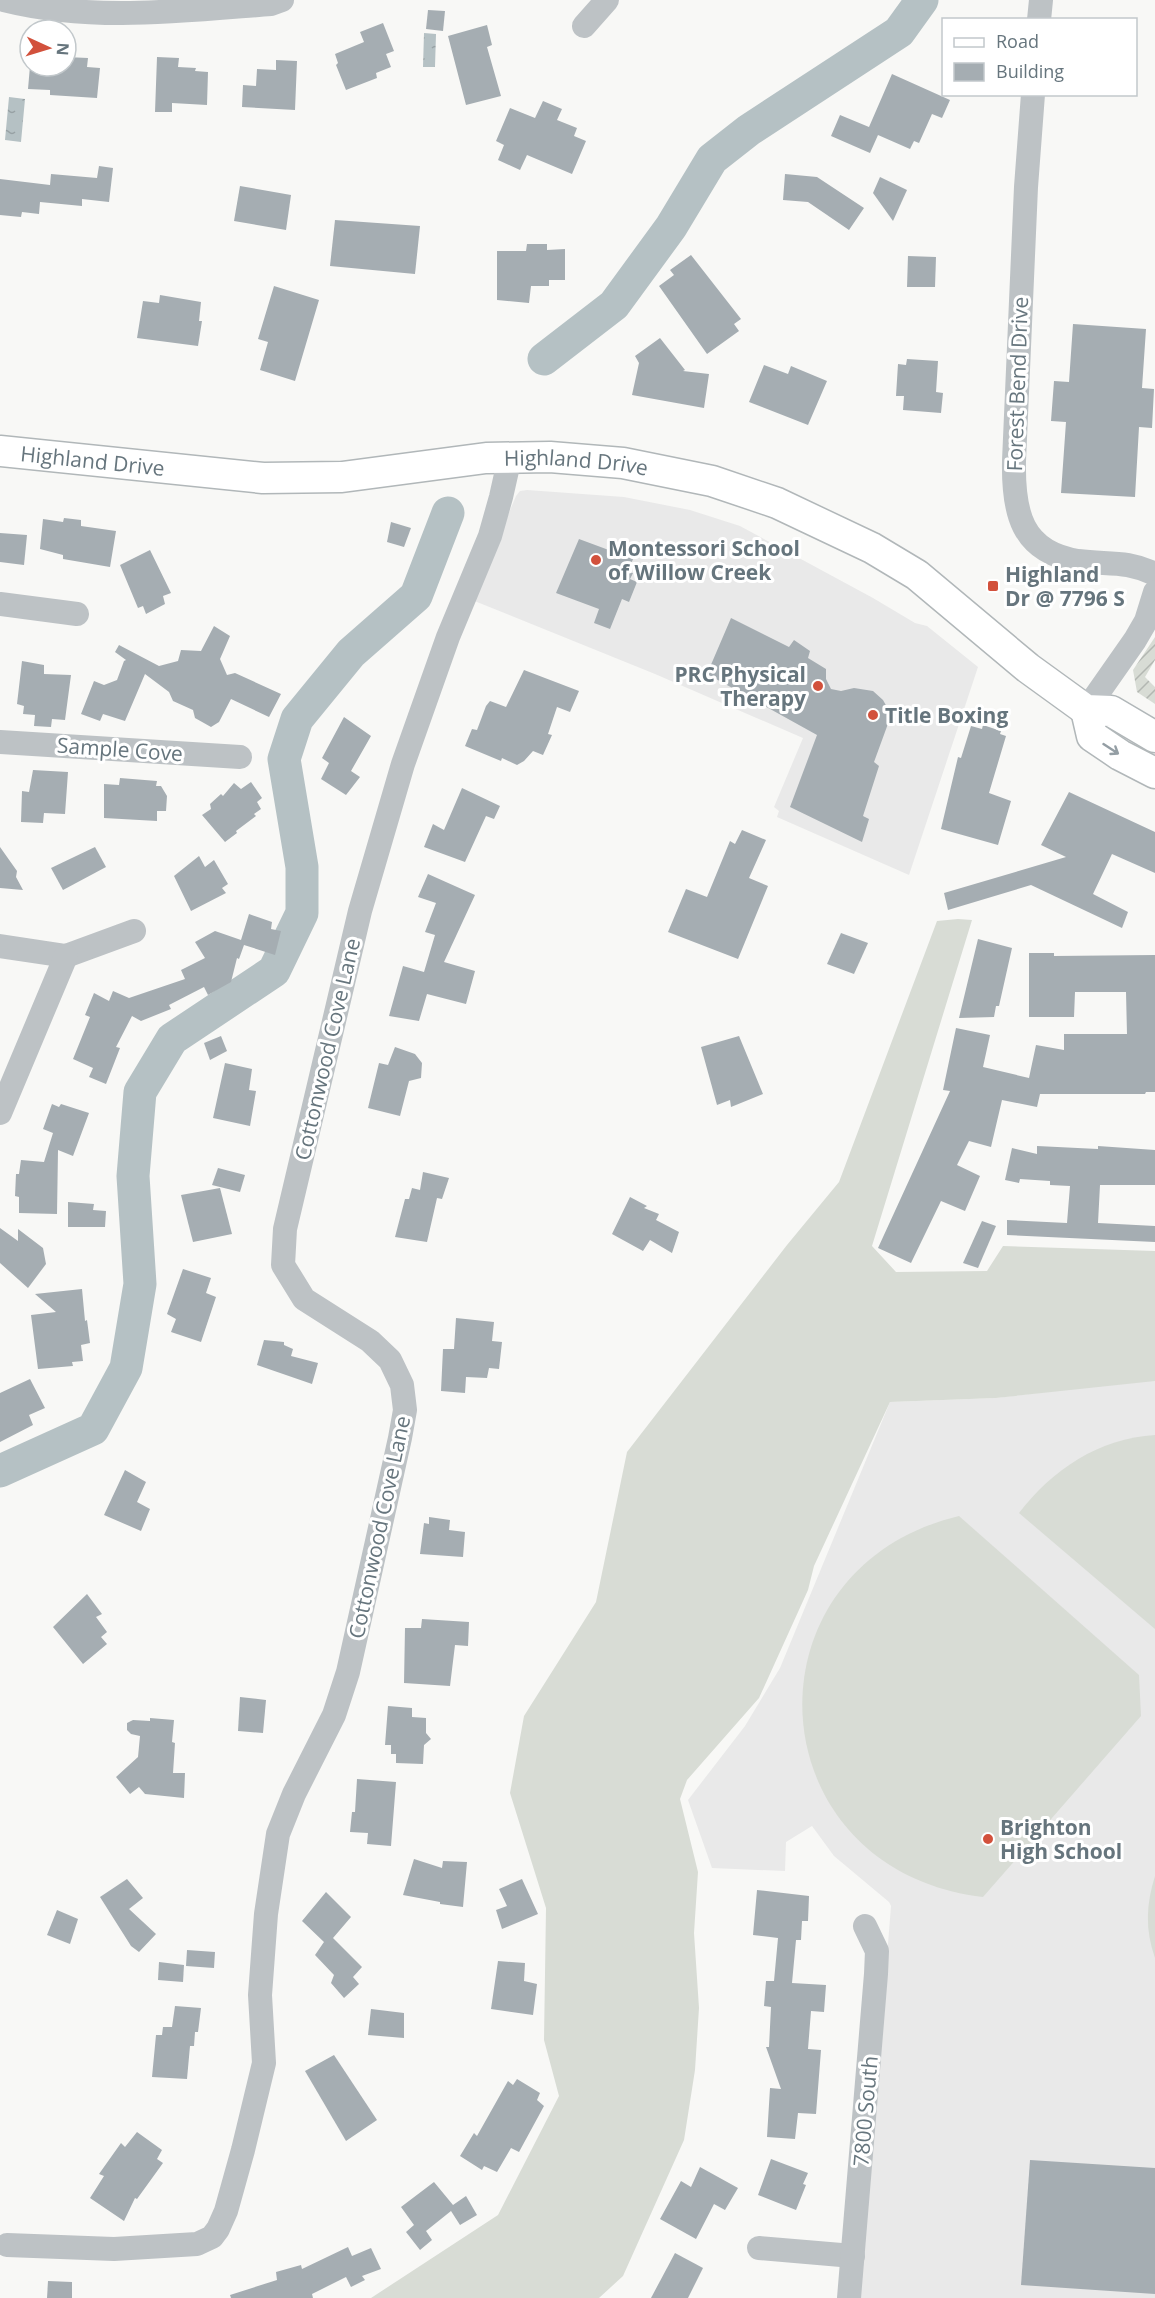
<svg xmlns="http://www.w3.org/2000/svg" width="1155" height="2298" font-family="'Open Sans',sans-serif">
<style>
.built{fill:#e9e9e9}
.grass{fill:#d8dcd5}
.garden{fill:url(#garden-furrows)}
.water{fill:url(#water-ripples)}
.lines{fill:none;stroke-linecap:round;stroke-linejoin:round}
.river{stroke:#b5c1c4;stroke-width:33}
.building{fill:#a5adb2}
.major-casing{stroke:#b1b7b9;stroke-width:33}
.minor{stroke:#bdc2c5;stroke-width:24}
.major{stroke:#fff;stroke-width:30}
.oneway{stroke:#949ea4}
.poi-dot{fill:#d2513c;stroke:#fff;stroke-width:2}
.labels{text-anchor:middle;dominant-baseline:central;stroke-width:6;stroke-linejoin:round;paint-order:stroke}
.street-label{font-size:21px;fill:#66757d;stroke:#fff}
.poi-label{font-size:21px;font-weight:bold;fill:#66757d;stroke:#fff;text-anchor:start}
</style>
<defs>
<pattern id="garden-furrows" width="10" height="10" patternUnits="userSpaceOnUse" patternTransform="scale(1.5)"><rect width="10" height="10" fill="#d8dcd5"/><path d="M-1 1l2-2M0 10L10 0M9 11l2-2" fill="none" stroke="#b3b7b2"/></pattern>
<pattern id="water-ripples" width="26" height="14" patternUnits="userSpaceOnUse" patternTransform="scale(1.5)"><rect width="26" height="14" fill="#b5c1c4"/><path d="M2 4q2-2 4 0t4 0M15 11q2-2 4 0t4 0" fill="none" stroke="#97a1a4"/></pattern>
</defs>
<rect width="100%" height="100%" fill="#f8f8f6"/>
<g class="built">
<polygon points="527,490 624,497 690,510 740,526 873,598 915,623 927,626 978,667 909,875 777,817 779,811 774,807 803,738 655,674 472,600 516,496 520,491"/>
<polygon points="1151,1379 1155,1381 1155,2298 860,2298 891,1906 889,1902 834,1856 812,1826 786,1842 785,1871 712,1868 688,1800 745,1726 780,1668 890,1402 996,1398"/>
</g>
<g class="grass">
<polygon points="958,919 972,920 872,1246 896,1272 987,1271 1003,1246 1155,1251 1155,1381 996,1398 890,1402 814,1566 808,1590 759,1698 687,1780 680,1799 698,1872 694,1933 699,2008 695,2070 684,2140 623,2276 599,2298 371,2298 498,2215 559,2096 544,2040 546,1908 510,1793 524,1716 596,1602 627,1452 787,1245 839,1182 937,921"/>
<path d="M1155 1435V1629L1019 1513C1052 1470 1099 1438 1155 1435Z"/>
<path d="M959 1516 1139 1675 1141 1716 983 1897C755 1870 738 1569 959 1516Z"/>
<path d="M1155 1876V1958C1145 1930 1146 1904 1155 1876Z"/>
</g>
<polygon class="garden" points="1155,637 1155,660 1145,677 1155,687 1155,704 1137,692 1133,670"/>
<g class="water">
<polygon points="424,33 436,34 435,67 423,67"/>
<polygon points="9,97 25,99 21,142 5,140"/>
</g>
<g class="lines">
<g class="river">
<polyline points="544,359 614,305 671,227 712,159 749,130 899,32 922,0"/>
<polyline points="0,1471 93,1429 126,1368 140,1284 133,1176 140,1092 172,1039 274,971 302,913 302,867 284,759 297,719 351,653 416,596 448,513"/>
</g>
</g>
<g class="building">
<polygon points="428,10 445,11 443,31 426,29"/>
<polygon points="383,23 394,51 386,54 391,67 376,73 377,78 346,90 336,65 338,63 335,54 364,42 360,32"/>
<polygon points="487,25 492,45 487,47 501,96 466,105 448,36"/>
<polygon points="66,57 88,58 87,67 100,68 97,98 50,95 50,90 28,89 30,66 66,66"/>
<polygon points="157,57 179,58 178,67 196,68 195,71 208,72 207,105 172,103 172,112 155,112"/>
<polygon points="276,60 297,61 295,110 242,107 243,85 256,86 257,69 276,70"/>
<polygon points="892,74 950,100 942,118 932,114 919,143 914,141 910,149 878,135 870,153 831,136 840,115 869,127"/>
<polygon points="543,101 562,109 557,120 577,128 574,136 586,141 572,174 527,155 520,170 498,160 504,145 496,141 510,108 535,118"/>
<polygon points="99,166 113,168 109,202 82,199 82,206 40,202 39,214 22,212 21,217 0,215 0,179 50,185 51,174 97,178"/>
<polygon points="785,174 817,177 864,208 849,230 808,202 783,200"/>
<polygon points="880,177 907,190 893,221 873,193"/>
<polygon points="240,186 291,195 286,230 234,221"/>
<polygon points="335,220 420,226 415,274 330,266"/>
<polygon points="527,244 547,244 547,250 565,249 565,280 549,280 549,286 531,286 529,303 497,300 497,251 526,251"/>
<polygon points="691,255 741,319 734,324 739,331 707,354 659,286 674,275 670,270"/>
<polygon points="908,256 936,257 935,287 907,287"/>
<polygon points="274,286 319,300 295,381 260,370 268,342 258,339"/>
<polygon points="160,295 201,302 199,321 202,321 198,346 137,338 143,301 159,303"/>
<polygon points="1073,324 1146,329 1142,388 1154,389 1152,428 1139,427 1135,497 1061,493 1066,422 1051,421 1054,381 1069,382"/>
<polygon points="660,338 685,370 683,371 709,374 704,408 632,395 639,363 635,356"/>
<polygon points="907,359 938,361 936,392 943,393 941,413 903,410 904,396 896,396 898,364 906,365"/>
<polygon points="764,365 788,374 791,366 827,381 808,425 749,402"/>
<polygon points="64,518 81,520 81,526 116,531 110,567 63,559 63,555 40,549 43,519 63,522"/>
<polygon points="391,522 411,528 404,547 387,542"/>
<polygon points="0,533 27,535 24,565 0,562"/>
<polygon points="579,539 633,559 628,572 633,573 630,579 637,582 629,602 622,599 610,629 594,623 599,609 556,593"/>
<polygon points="150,550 171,593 163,596 165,604 146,614 143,606 138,608 120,565"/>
<polygon points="731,618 789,647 794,640 810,651 808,658 826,669 826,679 831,689 841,691 854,688 873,691 883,700 888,709 889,721 874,762 879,766 863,816 869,819 862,842 790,807 817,735 707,674"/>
<polygon points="214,626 230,636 220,659 227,675 235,673 281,694 269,717 231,699 219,722 211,727 195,718 193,710 173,701 169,692 145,674 125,721 103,714 100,721 81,714 94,681 104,685 117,680 124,661 126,660 115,652 119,645 159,666 178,661 181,650 201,651"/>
<polygon points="22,661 44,665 44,674 71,675 65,720 52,719 51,727 34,726 35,715 23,714 24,706 17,704"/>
<polygon points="524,670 579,691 570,712 557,707 548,734 552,735 543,755 533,751 524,761 517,765 502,758 501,761 465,746 472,729 477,730 486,706 490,701 506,707"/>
<polygon points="344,717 371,736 351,771 360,777 346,795 321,779 329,763 322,758"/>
<polygon points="983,725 1001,731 1000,734 1006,736 989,793 1011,801 998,845 941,829 958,757 961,758 971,726 982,729"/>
<polygon points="33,770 68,772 65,814 44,813 43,823 21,822 22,791 29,792"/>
<polygon points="120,778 157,781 156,786 161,786 167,796 166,811 157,811 157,821 104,818 104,784 119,785"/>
<polygon points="251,782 262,798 257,802 261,809 254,814 256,816 236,831 237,833 225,842 202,815 211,809 210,804 221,794 223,796 234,783 241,789"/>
<polygon points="462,788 500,806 494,819 486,816 465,862 424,847 433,824 444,830"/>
<polygon points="1069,792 1155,832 1155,873 1112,854 1093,894 1128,912 1122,928 1031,885 948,910 944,893 1066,857 1041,845"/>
<polygon points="742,830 766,840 749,878 768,886 738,959 668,932 686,889 707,897 730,841 735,844"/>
<polygon points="0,847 17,871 16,877 23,890 0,888"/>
<polygon points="95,847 106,867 63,890 51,868"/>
<polygon points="199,856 205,867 214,860 228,884 222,888 226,893 191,911 174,876"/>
<polygon points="428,874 475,895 444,962 475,971 466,1004 427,994 419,1021 389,1016 403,966 424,972 435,935 425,932 436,903 418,897"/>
<polygon points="249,914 272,922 271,929 281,931 275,955 244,945 239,959 237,958 231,982 208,995 204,987 169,1005 171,1009 141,1021 132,1016 116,1047 120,1048 106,1084 89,1077 93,1068 73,1059 90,1017 85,1015 94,993 109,1001 113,991 129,998 185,979 181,970 205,958 195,942 215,931 241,940"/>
<polygon points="841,933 868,943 854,974 827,964"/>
<polygon points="978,939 1012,948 999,1006 996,1006 994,1017 959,1018"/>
<polygon points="1029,953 1054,953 1054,956 1155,955 1155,1092 1146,1092 1145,1094 1040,1094 1037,1107 1002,1100 991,1147 969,1141 957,1165 980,1176 965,1211 941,1201 911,1263 878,1248 950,1091 943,1090 956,1028 990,1035 983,1067 1029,1078 1036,1045 1064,1050 1064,1034 1127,1034 1126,992 1075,992 1074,1017 1029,1017"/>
<polygon points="221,1036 227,1051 210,1060 204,1043"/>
<polygon points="739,1036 763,1094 731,1107 730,1100 717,1105 701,1047"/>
<polygon points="395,1047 415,1054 422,1063 421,1078 409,1081 400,1116 368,1108 379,1063 388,1065"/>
<polygon points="225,1063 252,1069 249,1090 256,1091 250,1126 213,1118"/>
<polygon points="52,1104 59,1107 61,1104 89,1113 73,1156 58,1150 57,1214 19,1213 19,1197 15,1196 16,1174 19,1174 21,1160 44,1162 53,1133 43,1129"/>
<polygon points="1037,1146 1098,1149 1098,1146 1155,1150 1155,1185 1100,1185 1098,1223 1155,1226 1155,1242 1007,1235 1007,1220 1067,1223 1070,1186 1050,1185 1050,1181 1020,1179 1019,1183 1005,1180 1012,1148 1037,1154"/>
<polygon points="218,1168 245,1175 240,1192 212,1185"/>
<polygon points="423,1172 449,1178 442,1199 437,1198 427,1242 395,1237 405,1199 409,1199 412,1188 420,1190"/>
<polygon points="220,1188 232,1234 193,1242 181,1195"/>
<polygon points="630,1197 647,1206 644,1208 659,1214 656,1220 679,1232 672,1253 650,1240 643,1251 612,1234"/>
<polygon points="68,1202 94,1204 93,1210 106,1211 105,1227 68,1227"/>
<polygon points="982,1221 996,1226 978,1268 963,1263"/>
<polygon points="0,1228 18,1241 18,1229 43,1248 46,1264 28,1288 0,1263"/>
<polygon points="183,1269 211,1278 206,1293 216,1297 201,1342 171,1332 176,1319 167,1314"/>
<polygon points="82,1289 85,1321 87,1320 90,1343 81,1345 83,1361 72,1362 73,1366 38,1369 31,1315 56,1312 35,1294"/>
<polygon points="456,1318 494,1322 492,1341 502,1342 499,1369 489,1368 487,1378 466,1377 465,1393 441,1391 443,1349 454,1349"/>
<polygon points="264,1340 284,1342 284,1345 293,1349 291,1356 318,1363 312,1384 257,1365"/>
<polygon points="30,1379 45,1408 29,1415 33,1425 0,1442 0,1393"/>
<polygon points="125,1470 146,1482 137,1502 150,1509 141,1531 104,1515"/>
<polygon points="429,1517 450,1520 449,1530 465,1532 463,1557 420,1554 424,1523 429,1524"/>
<polygon points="87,1594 102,1614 96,1617 107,1632 101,1637 107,1644 83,1664 53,1627"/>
<polygon points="422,1619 469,1622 468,1646 455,1645 450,1686 404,1683 405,1628 421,1628"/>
<polygon points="240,1697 266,1700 263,1733 238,1731"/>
<polygon points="388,1706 412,1708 412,1717 426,1718 426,1733 431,1739 424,1745 423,1764 396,1763 396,1754 391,1754 391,1745 385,1745"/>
<polygon points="150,1718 174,1720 172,1742 175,1743 173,1773 185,1773 184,1798 145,1794 139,1787 130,1794 116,1777 138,1757 140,1736 131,1734 127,1730 127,1723 133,1720 150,1721"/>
<polygon points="357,1779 396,1782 391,1846 367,1844 368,1833 350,1832 352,1812 355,1812"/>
<polygon points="414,1859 442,1868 443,1861 467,1862 463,1907 440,1904 440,1902 403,1895"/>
<polygon points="127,1879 143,1898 129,1909 156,1934 139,1952 131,1946 100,1897"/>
<polygon points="522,1879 538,1914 502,1929 496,1910 507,1906 499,1889"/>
<polygon points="757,1890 809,1896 808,1921 802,1921 801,1940 796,1940 792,1983 826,1985 824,2012 811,2011 808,2049 821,2050 816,2114 798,2113 795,2139 767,2137 770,2088 781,2089 766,2047 769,2047 771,2007 764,2006 766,1981 774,1981 778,1938 753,1935"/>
<polygon points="326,1892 351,1917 333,1938 362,1967 353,1977 359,1984 344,1998 331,1983 334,1975 315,1955 324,1942 302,1921"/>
<polygon points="57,1910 78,1919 70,1944 47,1935"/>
<polygon points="187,1950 215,1952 214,1968 186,1966"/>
<polygon points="498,1961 525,1963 524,1981 537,1984 533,2015 491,2009"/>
<polygon points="159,1962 184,1965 183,1982 158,1980"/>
<polygon points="175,2006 201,2008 198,2032 195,2032 194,2046 190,2046 187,2079 152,2077 156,2035 162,2035 163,2027 172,2027"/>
<polygon points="371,2009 404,2013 404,2038 368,2035"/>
<polygon points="334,2055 377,2120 346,2141 305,2071"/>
<polygon points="517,2079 540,2093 537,2100 544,2106 519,2152 511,2148 497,2172 484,2166 482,2170 460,2156 474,2133 477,2136 508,2081 513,2085"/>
<polygon points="137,2132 162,2150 157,2159 163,2163 137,2199 135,2198 124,2221 90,2198 104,2176 99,2174 121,2143 125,2147"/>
<polygon points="771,2159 808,2173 803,2184 806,2185 796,2210 758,2195"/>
<polygon points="1030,2160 1155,2168 1155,2294 1021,2285"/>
<polygon points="700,2167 738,2188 725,2210 714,2204 696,2239 660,2219 681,2181 691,2187"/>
<polygon points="434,2182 453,2205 466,2196 477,2215 460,2225 451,2211 426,2231 432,2240 420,2250 406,2232 414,2225 401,2207"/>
<polygon points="348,2247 352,2256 371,2248 381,2269 362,2276 365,2280 351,2287 346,2277 312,2294 313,2298 231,2298 230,2295 277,2280 276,2272 301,2265 302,2269"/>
<polygon points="675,2253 703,2268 688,2298 651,2298"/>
<polygon points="48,2281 72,2282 72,2298 47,2298"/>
</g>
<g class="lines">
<defs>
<g id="major">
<path id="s1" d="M0 451 263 478 342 477 486 458 550 457 623 463 712 481 777 503 872 548 917 575 1028 668 1086 710 1111 711 1155 737"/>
<polyline points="1086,710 1092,736 1120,755 1155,773"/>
</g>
</defs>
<use href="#major" class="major-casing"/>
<g class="minor">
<path d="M4 0C92 22 181 11 271 4L282 0"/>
<polyline points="1039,20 1041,0"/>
<polyline points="584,26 607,0"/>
<path d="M1033 94 1026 187 1014 461C1013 512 1021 552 1078 561 1108 565 1126 560 1155 574"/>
<polyline points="0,604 77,614"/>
<polyline points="1086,710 1135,640 1146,621 1155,592"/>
<polyline points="0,742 240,757"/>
<polyline points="0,946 66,956 134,931"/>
<polyline points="0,1113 66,956"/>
<polyline points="7,2245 114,2249 197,2244 212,2237 218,2229 226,2211 243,2150 264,2063 260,1995 266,1914 278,1834 294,1794 334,1715 348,1672 400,1438 405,1410 402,1385 390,1360 370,1341 304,1299 283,1265 285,1229 360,911 403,764 448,637 490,536 501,497 510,457"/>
<polyline points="759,2248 853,2256"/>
<polyline points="849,2298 876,1974 877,1951 865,1926"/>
</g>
<use href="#major" class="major"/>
</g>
<defs><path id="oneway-shaft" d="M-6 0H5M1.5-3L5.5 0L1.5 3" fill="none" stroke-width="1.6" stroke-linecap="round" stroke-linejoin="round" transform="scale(1.5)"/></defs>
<use class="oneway" href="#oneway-shaft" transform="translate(1111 749) rotate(33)"/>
<g class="poi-dot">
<circle cx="596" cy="560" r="6"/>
<rect x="987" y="580" width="12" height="12" rx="3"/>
<circle cx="818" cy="686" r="6"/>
<circle cx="873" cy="715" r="6"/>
<circle cx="988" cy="1839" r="6"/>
</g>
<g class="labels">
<g class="street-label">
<text transform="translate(1017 384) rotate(-88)">Forest Bend Drive</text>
<text stroke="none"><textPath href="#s1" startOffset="93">Highland Drive</textPath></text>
<text stroke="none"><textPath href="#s1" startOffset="579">Highland Drive</textPath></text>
<text transform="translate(120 749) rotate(4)">Sample Cove</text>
<text transform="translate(327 1049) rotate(-77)">Cottonwood Cove Lane</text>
<text transform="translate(379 1527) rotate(-78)">Cottonwood Cove Lane</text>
<text transform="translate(865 2111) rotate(-85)">7800 South</text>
</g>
<g class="poi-label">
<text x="608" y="548">Montessori School<tspan x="608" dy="24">of Willow Creek</tspan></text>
<text x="1005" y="574">Highland<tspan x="1005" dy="24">Dr @ 7796 S</tspan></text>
<text x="806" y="674" text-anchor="end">PRC Physical<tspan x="806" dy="24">Therapy</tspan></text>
<text x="885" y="715">Title Boxing</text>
<text x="1000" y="1827">Brighton<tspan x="1000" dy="24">High School</tspan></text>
</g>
</g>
<rect x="942" y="18" width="195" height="78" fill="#ffffff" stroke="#c2c8cb" stroke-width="1.5"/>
<rect x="954" y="38" width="30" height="9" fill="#ffffff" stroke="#c2c8cb" stroke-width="1.5"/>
<text x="996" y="48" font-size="18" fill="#66757d">Road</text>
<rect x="954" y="63" width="30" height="18" fill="#a5adb2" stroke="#c2c8cb" stroke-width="1.5"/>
<text x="996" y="78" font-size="18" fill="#66757d">Building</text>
<g transform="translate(48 48) rotate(94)"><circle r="28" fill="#ffffff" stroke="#c2c8cb" stroke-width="1.5"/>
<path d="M0-4.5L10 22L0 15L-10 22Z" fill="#d2513c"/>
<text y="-9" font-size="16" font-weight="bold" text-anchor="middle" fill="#66757d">N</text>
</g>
</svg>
